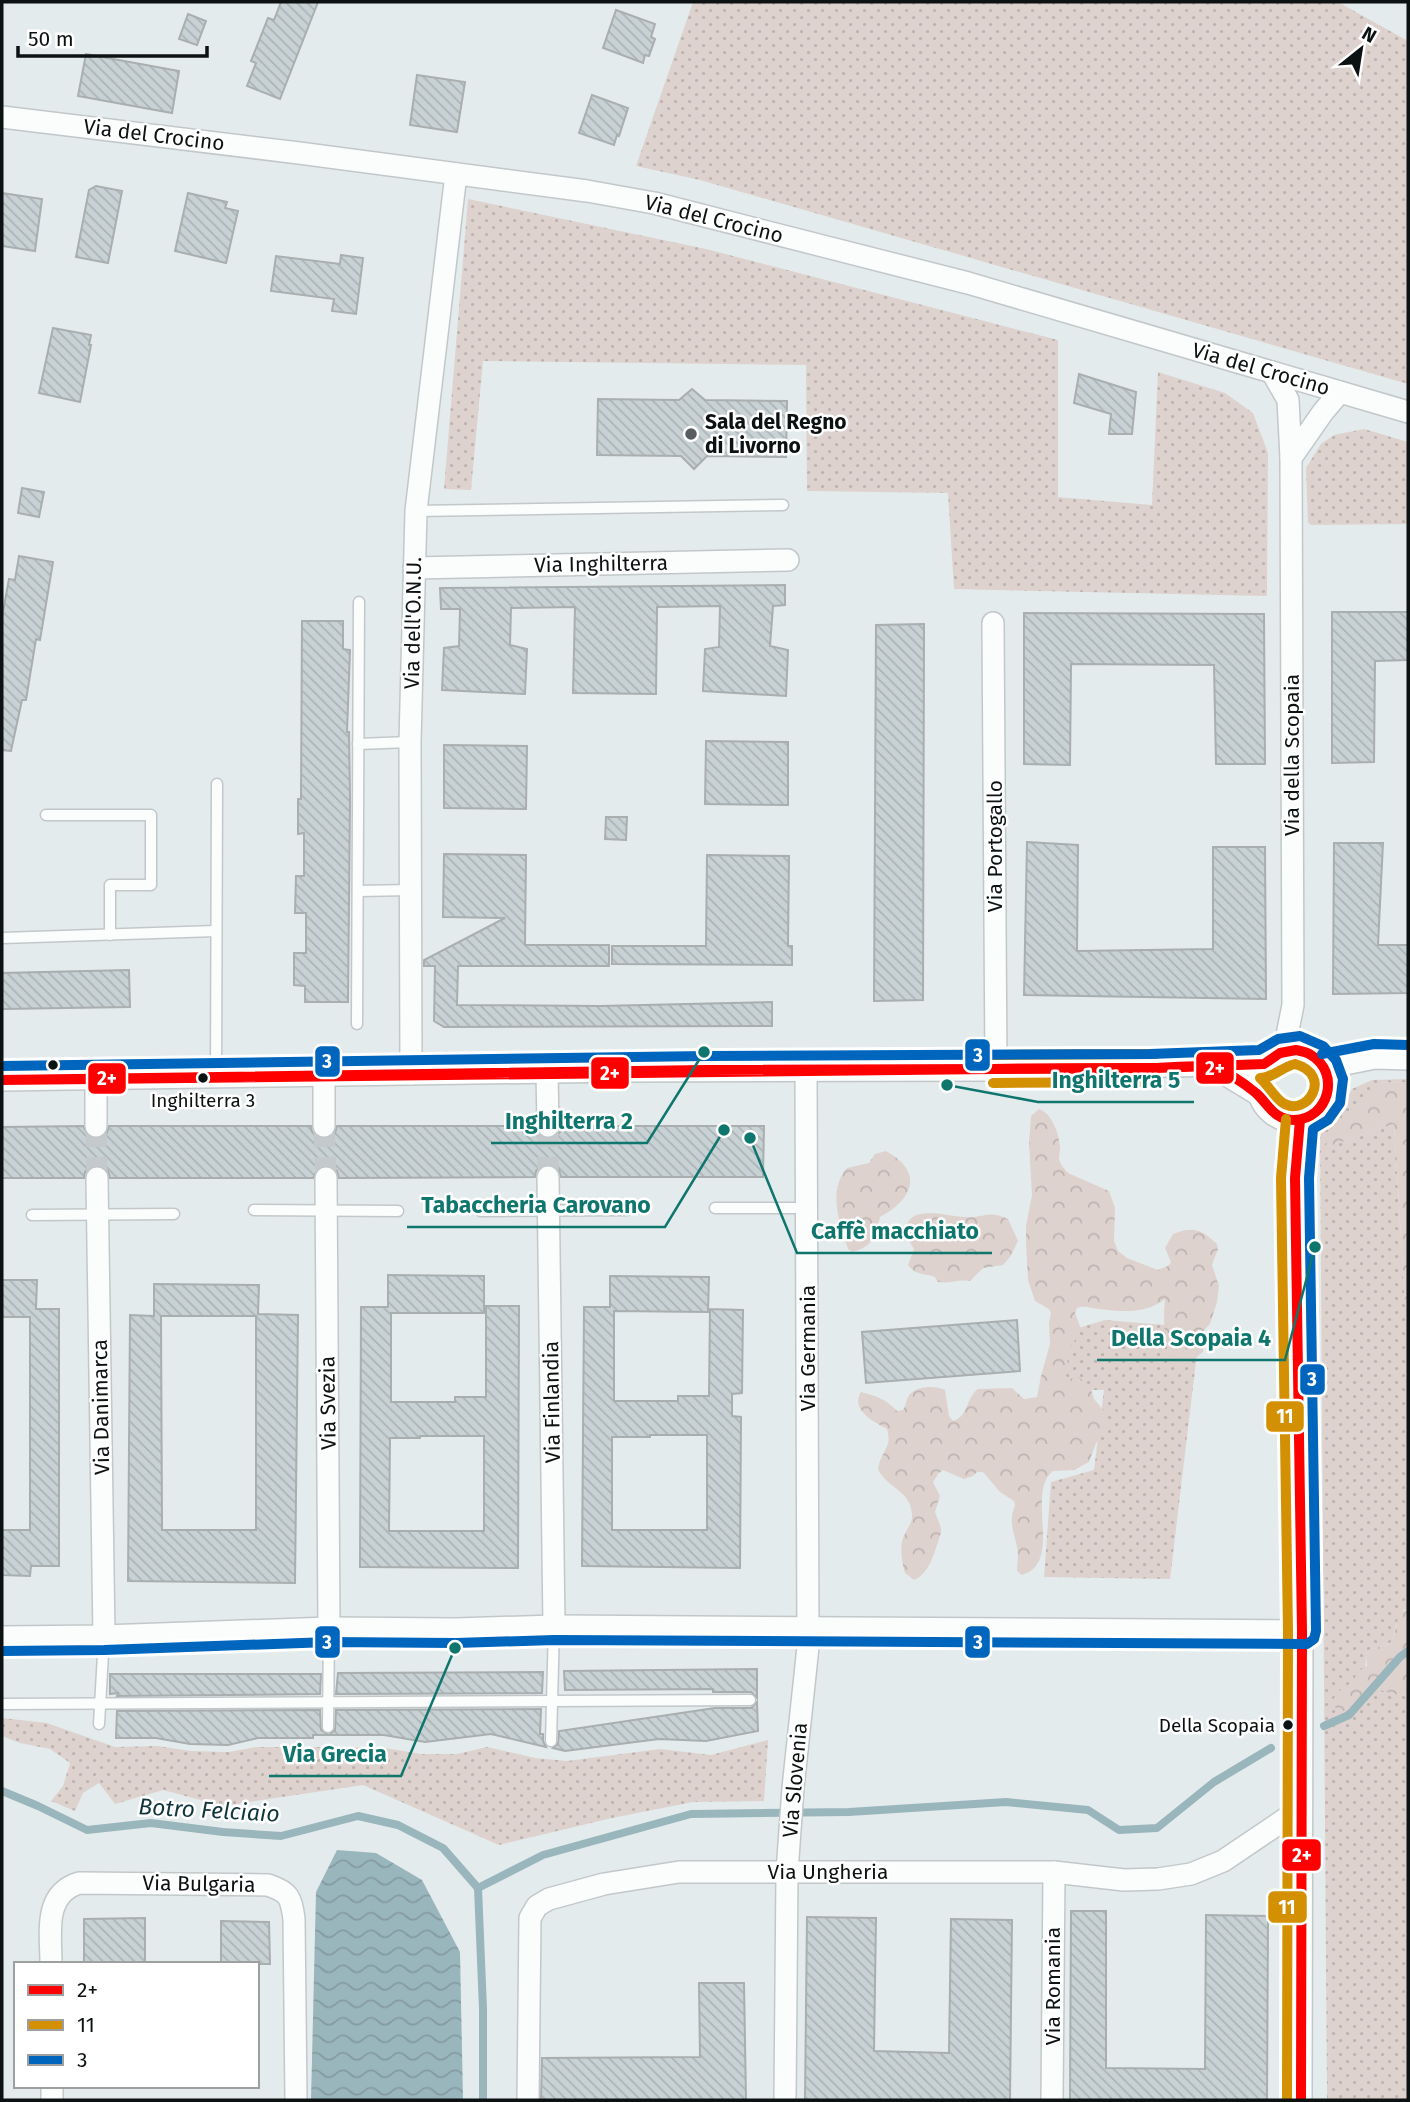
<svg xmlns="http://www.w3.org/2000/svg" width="1410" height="2102" font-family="'Fira Sans',sans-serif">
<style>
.green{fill:url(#green-dots)}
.forest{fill:url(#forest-crowns)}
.water{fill:url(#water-waves)}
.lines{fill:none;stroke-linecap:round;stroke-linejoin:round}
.stream{stroke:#9ab6bd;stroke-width:8}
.building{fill:url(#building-back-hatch);stroke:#a9aeaf;stroke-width:2;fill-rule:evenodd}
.street-tunnel{stroke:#c4cacc;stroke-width:21;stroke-dasharray:21 10;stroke-linecap:butt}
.lane-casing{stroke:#c2c8c9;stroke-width:13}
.street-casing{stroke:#c2c8c9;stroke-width:24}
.lane{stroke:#fbfcfc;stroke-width:10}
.street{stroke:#fbfcfc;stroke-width:21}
.bus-1-casing{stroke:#fff;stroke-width:16}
.bus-2-casing{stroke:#fff;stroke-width:16}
.bus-3-casing{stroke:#fff;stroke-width:16}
.bus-1{stroke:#f00;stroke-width:10}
.bus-2{stroke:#d49003;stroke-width:10}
.bus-3{stroke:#0065bd;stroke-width:10}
.poi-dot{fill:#585d5f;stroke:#fff;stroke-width:2.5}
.bus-dot{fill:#0c1112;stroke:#fff;stroke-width:2.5}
.labels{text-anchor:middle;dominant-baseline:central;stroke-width:5;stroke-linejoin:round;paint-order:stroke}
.bus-label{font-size:19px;fill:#0c1112;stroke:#fff}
.street-label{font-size:21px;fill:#0c1112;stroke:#fff}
.poi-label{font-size:21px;font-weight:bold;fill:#0c1112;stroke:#fff;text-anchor:start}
.water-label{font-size:23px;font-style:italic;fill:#11363d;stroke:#fff}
.leader{fill:none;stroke:#0f766e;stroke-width:2.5}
.callout-dot{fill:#0f766e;stroke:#fff;stroke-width:2.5}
.callout-label{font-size:23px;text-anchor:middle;font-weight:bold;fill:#0f766e;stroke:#fff;stroke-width:5;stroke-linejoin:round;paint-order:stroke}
.line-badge{stroke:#fff;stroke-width:2.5}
.badge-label{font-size:19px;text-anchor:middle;font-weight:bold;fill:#fff}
</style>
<defs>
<pattern id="green-dots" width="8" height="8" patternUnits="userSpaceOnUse" patternTransform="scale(1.75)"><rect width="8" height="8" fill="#ded2ce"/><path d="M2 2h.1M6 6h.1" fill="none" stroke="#bdb3b0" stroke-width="1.8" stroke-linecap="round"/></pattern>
<pattern id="forest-crowns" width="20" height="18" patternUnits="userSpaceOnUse" patternTransform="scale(1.75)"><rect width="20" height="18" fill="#ded2ce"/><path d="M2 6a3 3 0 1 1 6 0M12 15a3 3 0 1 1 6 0" fill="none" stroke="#bdb3b0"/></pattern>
<pattern id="water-waves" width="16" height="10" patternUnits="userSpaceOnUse" patternTransform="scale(1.75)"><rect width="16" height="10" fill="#9ab6bd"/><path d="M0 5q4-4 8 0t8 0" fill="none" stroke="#849ba1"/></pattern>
<pattern id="building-back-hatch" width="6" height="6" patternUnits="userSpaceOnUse" patternTransform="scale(1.75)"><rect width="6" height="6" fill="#c8d2d5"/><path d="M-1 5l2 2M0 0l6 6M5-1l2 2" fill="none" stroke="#abb3b6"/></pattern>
</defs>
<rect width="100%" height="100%" fill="#e4ebed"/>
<g class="green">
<polygon points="693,2 1338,2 1408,41 1408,384 700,180 636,166"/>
<polygon points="468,199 706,249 1058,340 1058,497 1152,505 1158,372 1225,393 1253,413 1268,453 1267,596 954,589 948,493 807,491 806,365 483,361 471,490 444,489"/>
<polygon points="1364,429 1408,442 1408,524 1311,525 1308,523 1306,468 1321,444 1334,435"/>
<path d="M1408 1079V1082L1377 1083 1326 1147 1394 1124 1405 1304 1408 1308V1609L1404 1610 1396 1625 1393 1640 1389 1644 1369 1650 1366 1655 1364 1705 1372 1690C1384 1687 1395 1698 1408 1694V2100H1327L1320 1133 1340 1110 1352 1089 1372 1080Z"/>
<polygon points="1105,1320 1200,1328 1170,1579 1044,1577 1051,1482 1094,1470 1104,1390 1063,1390 1065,1332"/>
<polygon points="2,1718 47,1723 115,1747 157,1746 191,1751 229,1752 256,1747 341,1747 385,1748 421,1754 457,1754 487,1747 535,1758 567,1761 660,1749 711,1755 768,1740 764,1801 693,1802 612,1818 499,1845 363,1785 223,1806 163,1790 115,1804 99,1783 83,1793 75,1811 51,1801 63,1786 70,1763 50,1749 20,1743 2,1736"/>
</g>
<g class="forest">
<polygon points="1408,1082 1408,1308 1405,1304 1394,1124 1324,1148 1346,1114 1377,1083"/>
<path d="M1039 1109C1052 1113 1059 1134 1060 1147 1060 1149 1059 1158 1059 1159 1060 1164 1065 1170 1068 1173L1109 1191 1115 1208 1114 1241 1118 1251 1127 1258 1158 1270 1168 1266 1171 1262 1165 1248 1173 1234C1193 1226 1201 1229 1217 1244L1218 1249 1212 1265 1219 1286 1217 1302 1210 1324 1199 1336 1203 1346V1352L1186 1366 1180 1367C1163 1351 1163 1320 1165 1299 1146 1314 1122 1312 1099 1309 1091 1308 1084 1305 1077 1308L1075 1313 1081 1329 1073 1344 1066 1353 1068 1364 1066 1376 1070 1379 1079 1377 1091 1389 1094 1399 1105 1412 1106 1417 1103 1435 1096 1443 1089 1462 1074 1470 1053 1471C1025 1493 1064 1563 1022 1575L1017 1571C1017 1563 1019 1554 1017 1547 1014 1532 1008 1521 1015 1506L1014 1501 1000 1492 983 1472H977L973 1476 964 1479 943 1470 939 1473 933 1482 940 1496 935 1512 941 1528V1533C935 1549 931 1573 914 1580L905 1573C902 1564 899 1544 904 1536 910 1522 915 1522 910 1505 905 1490 885 1485 878 1469 880 1452 893 1448 887 1429 874 1422 850 1410 861 1392 876 1396 886 1399 897 1411L903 1410C906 1406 906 1398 910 1394 917 1386 936 1385 945 1390L949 1416 953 1421C969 1416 966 1397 978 1389L1012 1388 1024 1399 1037 1397 1041 1376 1050 1344 1049 1323 1051 1313 1049 1309 1035 1301 1028 1280 1026 1242V1226L1032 1195 1029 1143 1031 1116Z"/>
<path d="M886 1151C924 1172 914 1199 880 1217 875 1236 873 1247 852 1252L848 1249C840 1223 827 1191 847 1168L869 1163 875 1154Z"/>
<path d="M933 1213C946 1214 960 1218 974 1217 990 1215 991 1212 1008 1219L1018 1241 1010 1257 1003 1265 983 1268 970 1281C959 1279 949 1284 938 1282L935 1277C925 1273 916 1276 908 1265L914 1249 903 1231C912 1214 914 1214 933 1213Z"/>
<path d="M1408 1609V1694C1395 1698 1380 1687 1374 1690 1368 1692 1364 1704 1360 1709L1342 1711 1333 1706 1332 1701C1338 1693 1341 1685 1352 1684L1358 1671 1367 1666 1366 1655 1369 1650 1389 1644 1393 1640 1399 1614Z"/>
</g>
<polygon class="water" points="337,1850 376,1853 422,1880 460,1952 463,2100 311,2100 316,1892"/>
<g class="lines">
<g class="stream">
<polyline points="1324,1726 1349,1715 1400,1657 1408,1651"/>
<polyline points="2,1791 38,1806 87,1830 151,1823 223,1832 281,1836 358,1816 398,1825 443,1848 478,1888 483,2009 483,2100"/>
<polyline points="478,1888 543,1855 691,1814 849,1812 1006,1802 1088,1810 1119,1830 1157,1828 1214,1782 1271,1748"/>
</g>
</g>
<g class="building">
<polygon points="281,2 318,2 280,99 247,86 256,63 251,61 268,18 274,20"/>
<polygon points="616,10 655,24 651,37 655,39 649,56 645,55 643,63 603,48"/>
<polygon points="188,14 206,21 197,45 179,39"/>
<polygon points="86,54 179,71 172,113 78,96"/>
<polygon points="417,75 465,82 457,132 410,125"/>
<polygon points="592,95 628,108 619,136 617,135 614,145 579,133"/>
<polygon points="96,186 122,191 108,263 76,257 89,190"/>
<polygon points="2,193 42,199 35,251 2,246"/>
<polygon points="188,193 227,202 225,208 238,211 226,263 175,251"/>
<polygon points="341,255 363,258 356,314 332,311 334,299 271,291 276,256 340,264"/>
<polygon points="53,328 91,335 89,345 91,345 80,402 39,393"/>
<polygon points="1079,374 1136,392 1132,434 1109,434 1111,414 1074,403"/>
<polygon points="692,389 705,400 787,401 786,457 707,456 694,469 681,456 597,455 598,399 679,400"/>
<polygon points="22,488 44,492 39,517 18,513"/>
<polygon points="19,556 53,562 40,640 36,639 26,700 22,700 11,751 2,750 2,617 9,579 15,580"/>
<polygon points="785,585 785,605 773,606 770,646 788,650 786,696 703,691 705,649 719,647 720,606 657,607 656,694 573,693 575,607 511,608 510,645 527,649 525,694 442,690 444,648 459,646 460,609 441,609 440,588"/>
<polygon points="1332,612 1408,612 1408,660 1375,661 1374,762 1332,763"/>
<polygon points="1024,613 1264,614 1265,764 1216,764 1214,665 1071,664 1070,765 1024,764"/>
<polygon points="302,621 343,621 343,649 350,650 347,732 349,732 350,800 348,1002 305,1002 305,986 294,985 294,953 306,953 306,913 295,913 296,876 304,876 304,833 298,834 298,799 301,799"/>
<polygon points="924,624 923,1000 874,1001 876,625"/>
<polygon points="706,741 788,742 788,805 705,804"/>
<polygon points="444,745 527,746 526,809 444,808"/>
<polygon points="606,817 627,817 626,840 605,839"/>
<polygon points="1027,842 1078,845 1077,951 1213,949 1213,847 1265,847 1266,999 1024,995"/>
<polygon points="1334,843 1383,843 1378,945 1408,945 1408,993 1333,994"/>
<polygon points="444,854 526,855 525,945 609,945 609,966 458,966 457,1005 600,1006 772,1002 772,1026 444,1027 434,1021 435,966 424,966 424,960 505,918 443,917"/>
<polygon points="707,855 789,856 788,946 792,946 792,965 612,964 612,946 706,946"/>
<polygon points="129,970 130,1007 2,1009 2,973"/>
<polygon points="83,1126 89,1137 97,1139 107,1133 109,1126 311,1126 312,1132 317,1137 325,1139 335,1133 337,1126 535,1126 537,1133 548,1139 555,1137 560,1132 561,1126 764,1126 763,1177 561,1177 559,1170 549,1164 541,1166 536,1171 535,1177 339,1178 337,1171 327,1165 319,1167 313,1178 110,1178 108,1171 97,1165 90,1167 85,1172 84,1178 2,1178 2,1127"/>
<path d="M388 1275 484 1276V1313H391V1402H455V1397H486V1306H519L518 1568 360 1567 361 1307H388ZM420 1436H484V1531H389L390 1438H420Z"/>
<path d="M610 1276 709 1277 708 1312 614 1311V1401H678V1396H709L710 1309 743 1310 742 1393 732 1394V1416L741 1417 740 1568 582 1566 584 1307H610ZM650 1435H707V1530H612V1437H650Z"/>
<polygon points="2,1280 37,1280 36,1309 59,1309 59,1566 31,1566 30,1576 2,1575 2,1530 30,1530 30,1317 2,1317"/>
<path d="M154 1284 259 1285 258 1314 298 1315 295 1583 128 1581 130 1315 154 1316ZM161 1316H256V1530H162Z"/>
<polygon points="1017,1320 1020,1371 866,1383 862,1332"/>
<polygon points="757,1669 757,1698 751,1692 713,1692 713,1689 565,1690 564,1671"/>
<polygon points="543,1672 542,1693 336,1694 338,1673"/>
<polygon points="110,1674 321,1674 320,1694 117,1696 118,1693 110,1694"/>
<polygon points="757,1702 758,1731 706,1741 659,1739 565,1751 553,1748 558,1744 559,1731 715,1708 751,1708"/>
<polygon points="541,1709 540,1734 543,1734 543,1741 546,1747 491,1734 425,1742 384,1735 313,1735 313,1738 258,1738 228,1745 190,1744 156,1738 116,1738 117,1711 320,1710 321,1730 329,1735 335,1730 336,1710"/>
<polygon points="1071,1911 1106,1911 1106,2068 1205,2069 1206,1915 1268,1916 1267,2100 1070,2100"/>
<polygon points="807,1917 876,1918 874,2051 949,2053 951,1919 1012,1920 1010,2100 805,2100"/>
<polygon points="145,1918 145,1964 84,1964 84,1919"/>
<polygon points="221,1921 269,1922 270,1964 221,1964"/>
<polygon points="699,1983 744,1983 746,2100 541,2100 542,2058 700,2057"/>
</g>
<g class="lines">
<g class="street-tunnel">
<polyline points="96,1126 97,1178"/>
<polyline points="324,1126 326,1178"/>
<polyline points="548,1126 548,1177"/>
</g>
<defs>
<g id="lane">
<polyline points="416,511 783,505"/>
<polyline points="358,744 410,742"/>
<polyline points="46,815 151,815 151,885 110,885 110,935"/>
<polyline points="358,891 411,890"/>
<polyline points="2,938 216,931"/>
<polyline points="357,1024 359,602"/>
<polyline points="216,1077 217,784"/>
<polyline points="715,1208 807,1208"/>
<polyline points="254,1210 398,1211"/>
<polyline points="481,1211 627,1210"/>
<polyline points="32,1215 174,1214"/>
<polyline points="2,1704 750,1700"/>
<polyline points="99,1724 104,1636"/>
<polyline points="328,1727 329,1628"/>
<polyline points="551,1741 554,1626"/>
</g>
<g id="street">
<polyline points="2,117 299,153 587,191 654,203 968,283 1408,412"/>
<polyline points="1272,372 1288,400 1291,458 1293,1005 1284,1050"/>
<polyline points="1291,458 1323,412 1340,392"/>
<polyline points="414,568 788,560"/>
<polyline points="993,623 996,1070"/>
<circle cx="1294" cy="1085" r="36"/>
<polyline points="1213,1067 1259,1095"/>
<polyline points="1325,1068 1375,1058 1408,1059"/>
<polyline points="547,1072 548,1126"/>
<polyline points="411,1074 410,742 416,511 456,174"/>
<polyline points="96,1079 96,1126"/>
<polyline points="2,1080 620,1071 996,1070 1264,1064"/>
<polyline points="1300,1120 1295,1178 1302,1631 1301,2100"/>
<polyline points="324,1126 324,1075"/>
<polyline points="548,1177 554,1626"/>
<polyline points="97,1178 104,1636"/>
<polyline points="326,1178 329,1628"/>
<polyline points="2,1637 104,1636 329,1628 456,1629 554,1626 1302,1631"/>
<path d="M51 1964C51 1933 43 1894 79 1883L268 1885C289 1892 291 1897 294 1919L296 2100"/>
<polyline points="52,2086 52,2100"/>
<polyline points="528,2100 530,1918 537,1906 549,1899 604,1884 679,1872 1054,1872 1124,1880 1158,1879 1191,1874 1223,1861 1300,1809"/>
<polyline points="785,2100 787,1872 793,1788 808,1647 806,1069"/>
<polyline points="1052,2100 1054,1872"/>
</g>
</defs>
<use href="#lane" class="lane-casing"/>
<use href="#street" class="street-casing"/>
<use href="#lane" class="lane"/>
<use href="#street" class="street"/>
<defs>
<g id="bus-1">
<path d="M1296 1050C1301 1051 1307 1052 1311 1055 1341 1073 1329 1119 1294 1120 1274 1120 1269 1105 1256 1093 1245 1084 1229 1073 1215 1068 1204 1064 1170 1067 1156 1068L1264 1064 1280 1053Z"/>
<polygon points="993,1069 2,1080 706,1070"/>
<polyline points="993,1069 1156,1068"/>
<polyline points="993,1069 1156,1068"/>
<polyline points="1300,1120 1295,1178 1302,1631 1301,2100"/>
</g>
<g id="bus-2">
<polyline points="993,1055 1156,1054"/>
<path d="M1295 1064C1334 1075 1307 1118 1283 1103 1275 1098 1268 1085 1260 1078 1273 1078 1282 1067 1295 1064Z"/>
<polyline points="993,1083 1156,1082"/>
<polyline points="1286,1119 1281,1178 1288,1631 1287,2100"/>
</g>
<g id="bus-3">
<polyline points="1322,1054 1374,1044 1408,1045"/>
<polyline points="2,1066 706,1056 1150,1054 1259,1050 1278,1039 1300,1036 1323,1046 1336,1060 1343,1079 1340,1103 1328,1120 1313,1129 1309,1178 1316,1631 1314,1639 1307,1644 554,1640 456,1643 329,1642 104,1650 2,1651"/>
</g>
</defs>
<use href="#bus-1" class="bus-1-casing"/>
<use href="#bus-2" class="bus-2-casing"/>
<use href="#bus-3" class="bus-3-casing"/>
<use href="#bus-1" class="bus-1"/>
<use href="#bus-2" class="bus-2"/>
<use href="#bus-3" class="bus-3"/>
</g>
<circle class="poi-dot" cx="691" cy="434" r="7"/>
<g class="bus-dot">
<circle cx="53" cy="1065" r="6"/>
<circle cx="203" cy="1078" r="6"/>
<circle cx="1288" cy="1725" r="6"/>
</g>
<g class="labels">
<g class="bus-label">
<text x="203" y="1100">Inghilterra 3</text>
<text x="1275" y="1725" text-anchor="end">Della Scopaia</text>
</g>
<g class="street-label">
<text transform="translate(154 135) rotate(7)">Via del Crocino</text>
<text transform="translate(714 219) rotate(14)">Via del Crocino</text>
<text transform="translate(1261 369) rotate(16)">Via del Crocino</text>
<text transform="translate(601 564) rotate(-1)">Via Inghilterra</text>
<text transform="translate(413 623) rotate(-89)">Via dell'O.N.U.</text>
<text transform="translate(1292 755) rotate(-90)">Via della Scopaia</text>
<text transform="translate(995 846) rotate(-90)">Via Portogallo</text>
<text transform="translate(808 1348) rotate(-90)">Via Germania</text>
<text transform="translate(552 1402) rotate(-91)">Via Finlandia</text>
<text transform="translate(328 1403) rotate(-91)">Via Svezia</text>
<text transform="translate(101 1407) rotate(-91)">Via Danimarca</text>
<text transform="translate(795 1780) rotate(-85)">Via Slovenia</text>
<text x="828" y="1872">Via Ungheria</text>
<text transform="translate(199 1884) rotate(1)">Via Bulgaria</text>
<text transform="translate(1053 1986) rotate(-90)">Via Romania</text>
</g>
<g class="poi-label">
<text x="705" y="422">Sala del Regno<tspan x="705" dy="24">di Livorno</tspan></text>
</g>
<g class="water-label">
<text transform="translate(209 1810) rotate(3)">Botro Felciaio</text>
</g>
</g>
<path class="leader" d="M947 1085L1038 1102H1194M704 1052L647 1143H491M724 1130L665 1227H407M750 1138L797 1253H992M1315 1247L1285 1360H1097M455 1648L401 1776H269"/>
<g class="callout-dot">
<circle cx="947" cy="1085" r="7"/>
<circle cx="704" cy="1052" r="7"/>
<circle cx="724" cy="1130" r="7"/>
<circle cx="750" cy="1138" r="7"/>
<circle cx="1315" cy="1247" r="7"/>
<circle cx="455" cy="1648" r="7"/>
</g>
<g class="callout-label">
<text x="1116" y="1088">Inghilterra 5</text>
<text x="569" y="1129">Inghilterra 2</text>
<text x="536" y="1213">Tabaccheria Carovano</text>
<text x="895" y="1239">Caffè macchiato</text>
<text x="1191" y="1346">Della Scopaia 4</text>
<text x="335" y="1762">Via Grecia</text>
</g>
<g class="line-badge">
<rect x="964" y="1038" width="27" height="34" rx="7" fill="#0065bd"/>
<rect x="314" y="1045" width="27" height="33" rx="7" fill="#0065bd"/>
<rect x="1195" y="1051" width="40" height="34" rx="7" fill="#f00"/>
<rect x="590" y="1056" width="40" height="34" rx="7" fill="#f00"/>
<rect x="87" y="1062" width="40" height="33" rx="7" fill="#f00"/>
<rect x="1299" y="1363" width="27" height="33" rx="7" fill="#0065bd"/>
<rect x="1265" y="1400" width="40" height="33" rx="7" fill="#d49003"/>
<rect x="314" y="1625" width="27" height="34" rx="7" fill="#0065bd"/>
<rect x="964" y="1625" width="27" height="34" rx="7" fill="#0065bd"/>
<rect x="1281" y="1838" width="41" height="34" rx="7" fill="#f00"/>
<rect x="1267" y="1890" width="41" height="34" rx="7" fill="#d49003"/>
</g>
<g class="badge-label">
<text x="978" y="1062">3</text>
<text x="327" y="1068">3</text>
<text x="1215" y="1075">2+</text>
<text x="610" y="1080">2+</text>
<text x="107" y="1085">2+</text>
<text x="1312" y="1386">3</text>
<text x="1285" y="1423">11</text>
<text x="327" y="1649">3</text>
<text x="978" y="1649">3</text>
<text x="1302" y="1862">2+</text>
<text x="1287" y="1914">11</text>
</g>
<rect width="1410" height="2102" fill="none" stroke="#0c1112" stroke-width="7"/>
<rect x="14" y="1962" width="245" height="126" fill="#ffffff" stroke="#9ea0a0" stroke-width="2"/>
<rect x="28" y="1985" width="35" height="10" fill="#ff0000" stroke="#9ea0a0" stroke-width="2"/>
<text x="77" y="1997" font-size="21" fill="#0c1112">2+</text>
<rect x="28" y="2020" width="35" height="10" fill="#d49003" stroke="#9ea0a0" stroke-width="2"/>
<text x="77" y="2032" font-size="21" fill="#0c1112">11</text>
<rect x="28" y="2055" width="35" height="10" fill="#0065bd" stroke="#9ea0a0" stroke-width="2"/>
<text x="77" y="2067" font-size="21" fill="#0c1112">3</text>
<g transform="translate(1361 49) rotate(30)" stroke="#ffffff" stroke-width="5" paint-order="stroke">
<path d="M0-5L12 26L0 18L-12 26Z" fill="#0c1112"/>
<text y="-10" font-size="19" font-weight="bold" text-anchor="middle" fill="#0c1112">N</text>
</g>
<path d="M18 46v10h189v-10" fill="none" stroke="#0c1112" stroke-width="3.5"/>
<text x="28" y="46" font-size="21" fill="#0c1112" stroke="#ffffff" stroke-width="5" paint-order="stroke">50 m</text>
</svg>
